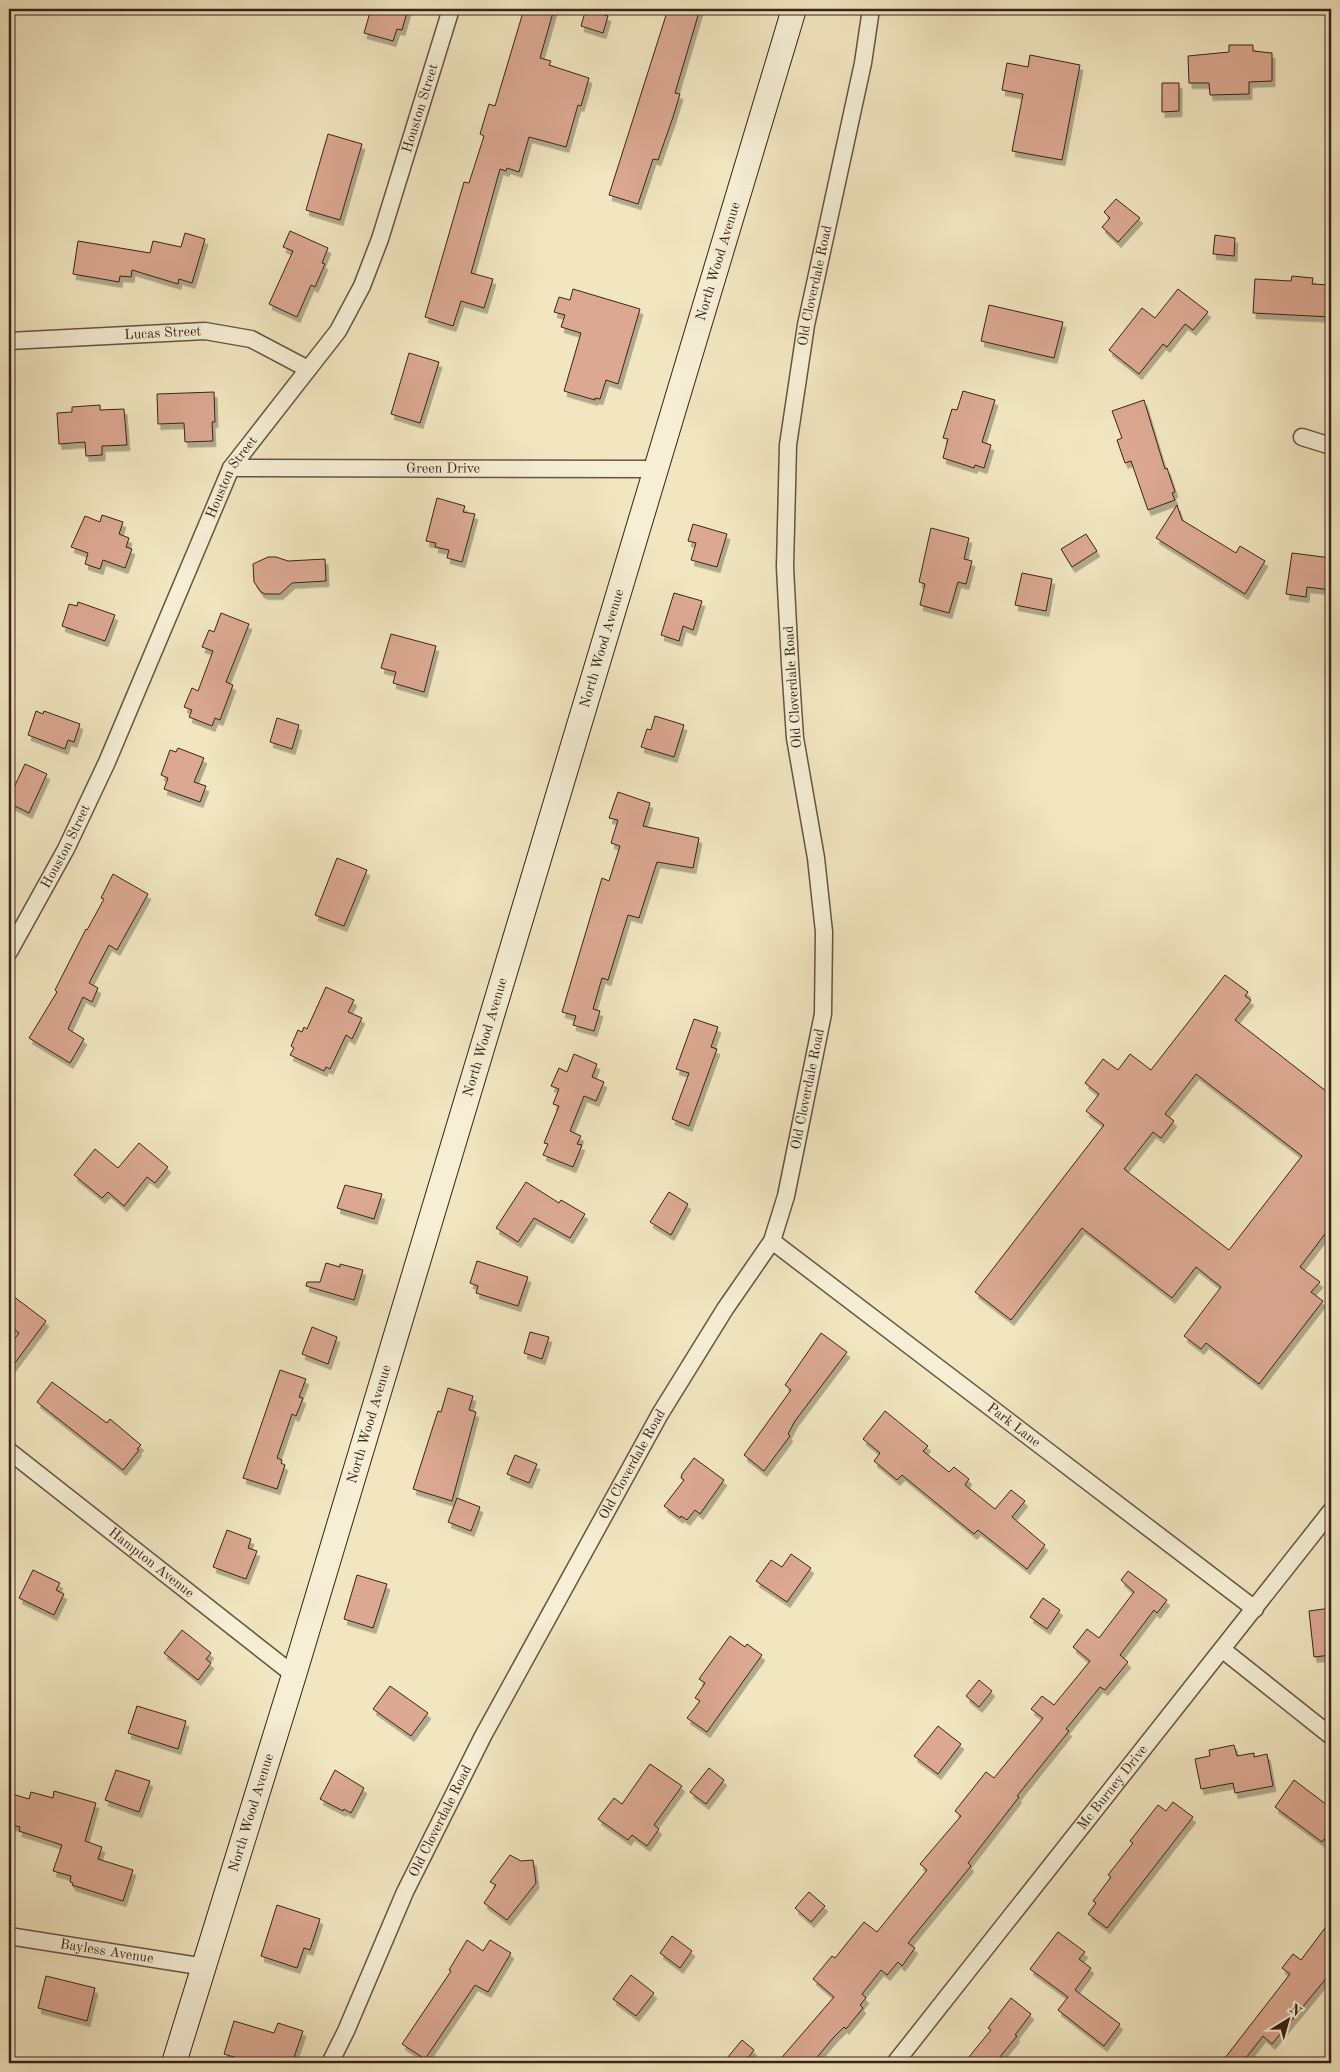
<svg xmlns="http://www.w3.org/2000/svg" width="1340" height="2072" font-family="'Old Standard TT',serif">
<style>
.building{fill:#dca892;stroke:#392318;fill-rule:evenodd;filter:url(#shadow)}
.lines{fill:none;stroke-linecap:round;stroke-linejoin:round}
.street-casing{stroke:#675442;stroke-width:19}
.secondary-casing{stroke:#392318;stroke-width:26}
.street{stroke:#f6efd6;stroke-width:16}
.secondary{stroke:#f6efd6;stroke-width:24}
.labels{text-anchor:middle;dominant-baseline:central;stroke-width:4;stroke-linejoin:round;paint-order:stroke}
.street-label{font-size:14px;fill:#392318;stroke:#f6efd6}
</style>
<defs>
<filter id="shadow"><feDropShadow dx="3" dy="5.5" stdDeviation="0" flood-color="#0004"/></filter>
</defs>
<rect width="100%" height="100%" fill="#f1e6c0"/>
<filter id="stains"><feTurbulence type="fractalNoise" baseFrequency=".004" numOctaves="4"/><feColorMatrix values="0 0 0 0 .2 0 0 0 0 .09 0 0 0 0 .02 0 0 0 .5 -.17"/></filter>
<radialGradient id="worn" r=".72"><stop offset=".6" stop-color="#630" stop-opacity="0"/><stop offset="1" stop-color="#630" stop-opacity=".3"/></radialGradient>
<g class="building">
<polygon points="371,9 408,9 402,30 397,29 393,41 364,33"/>
<polygon points="524,9 554,9 540,58 551,61 549,65 589,78 581,106 578,105 566,147 529,137 519,172 507,168 506,171 500,169 471,273 493,279 484,308 461,301 453,326 425,317 464,182 469,183 484,136 480,134 489,104 495,106"/>
<polygon points="586,9 608,16 603,33 581,26"/>
<polygon points="668,9 700,9 675,93 680,94 673,117 658,160 653,159 638,204 609,195"/>
<polygon points="1229,45 1253,45 1253,51 1272,53 1272,81 1249,82 1249,94 1210,95 1209,83 1189,83 1188,56 1229,52"/>
<polygon points="1030,55 1080,65 1062,160 1012,151 1023,94 1002,90 1007,63 1028,67"/>
<polygon points="1162,83 1179,83 1179,111 1162,112"/>
<polygon points="328,134 362,144 340,220 306,210"/>
<polygon points="1116,199 1140,218 1118,242 1102,227 1110,218 1104,212"/>
<polygon points="290,231 328,248 322,263 325,264 315,287 311,285 297,317 269,304 293,251 283,247"/>
<polygon points="185,233 205,239 192,283 179,279 178,284 132,270 131,277 120,276 119,282 73,274 78,241 150,253 153,241 181,247"/>
<polygon points="1215,235 1235,238 1234,256 1213,254"/>
<polygon points="1292,276 1313,278 1312,284 1331,285 1331,317 1253,313 1255,279 1291,281"/>
<polygon points="573,289 640,309 618,384 606,380 600,399 595,398 595,400 564,391 581,333 561,327 565,315 554,312 559,297 570,300"/>
<polygon points="1178,289 1208,312 1193,330 1185,324 1167,347 1163,344 1139,374 1109,350 1142,308 1155,318"/>
<polygon points="989,305 1063,322 1054,358 981,341"/>
<polygon points="409,353 439,362 420,423 391,414"/>
<polygon points="963,391 995,400 982,442 991,445 984,468 975,465 974,468 943,458 948,439 943,438 952,409 957,410"/>
<polygon points="214,392 215,422 212,422 213,441 185,442 184,423 158,424 157,394"/>
<polygon points="1144,400 1165,469 1167,468 1175,492 1172,493 1175,500 1148,510 1131,461 1125,463 1117,440 1122,438 1112,411"/>
<polygon points="100,405 100,410 124,409 127,445 102,446 102,455 86,456 85,442 59,444 57,413 72,412 72,407"/>
<polygon points="437,498 465,506 463,512 475,514 462,562 447,558 449,550 435,547 436,543 426,541"/>
<polygon points="1177,505 1182,520 1236,553 1240,546 1265,561 1245,594 1156,538"/>
<polygon points="102,515 123,522 119,534 129,538 126,547 132,549 125,568 103,560 100,569 85,564 88,553 71,547 85,516 100,522"/>
<polygon points="693,524 727,534 717,567 691,560 696,543 688,541"/>
<polygon points="931,528 969,538 964,559 972,561 966,584 958,582 949,613 920,605 925,584 919,582"/>
<polygon points="1086,534 1097,551 1072,567 1061,549"/>
<polygon points="1292,553 1331,558 1331,590 1307,587 1306,597 1286,594"/>
<polygon points="268,557 276,557 288,561 325,559 326,581 292,583 280,594 265,594 261,592 254,582 253,564"/>
<polygon points="1022,573 1052,579 1046,611 1015,605"/>
<polygon points="674,593 702,601 693,630 683,626 679,641 661,635"/>
<polygon points="78,602 115,615 105,641 62,626 69,604 77,606"/>
<polygon points="221,613 249,624 226,682 233,685 220,720 215,718 212,726 189,717 192,710 184,707 192,688 198,691 213,651 202,647 209,630 214,632"/>
<polygon points="391,634 436,646 424,692 393,683 396,672 381,668"/>
<polygon points="36,711 43,714 44,711 80,724 74,742 68,740 65,749 28,735"/>
<polygon points="655,716 684,725 674,757 641,747 647,729 651,730"/>
<polygon points="277,718 299,725 292,749 270,742"/>
<polygon points="178,748 204,758 194,782 206,786 200,802 164,789 168,778 161,775 170,750 176,752"/>
<polygon points="25,764 47,774 29,813 9,803 9,798"/>
<polygon points="618,792 650,803 643,826 699,838 693,868 657,862 639,918 628,915 608,980 602,978 593,1009 600,1011 594,1031 573,1025 576,1016 562,1012 602,878 609,881 620,846 611,843 618,820 609,818"/>
<polygon points="337,858 367,870 344,926 315,915"/>
<polygon points="113,874 148,894 117,950 109,945 89,983 98,988 92,1002 83,997 68,1029 84,1039 70,1063 29,1038 57,992 55,990 86,929 87,930 104,899 101,898"/>
<path d="M1225 975 1248 992 1245 996 1251 1000 1235 1020 1331 1095V1226L1300 1267 1320 1282 1311 1292 1323 1301 1259 1384 1206 1343 1201 1349 1184 1336 1221 1287 1196 1267 1172 1298 1082 1228 1011 1320 975 1292 1104 1125 1086 1111 1099 1094 1085 1083 1103 1059 1118 1070 1130 1054 1151 1070ZM1196 1074 1302 1156 1229 1250 1124 1169 1153 1132 1161 1138 1174 1121 1165 1114Z"/>
<polygon points="326,987 354,1000 348,1012 362,1018 352,1039 346,1035 330,1069 326,1067 324,1071 290,1055 294,1048 291,1046 298,1030 302,1032 304,1027 307,1029"/>
<polygon points="694,1019 718,1027 711,1047 717,1049 689,1126 672,1119 689,1073 676,1069"/>
<polygon points="574,1054 597,1064 592,1077 604,1082 596,1101 584,1096 570,1131 581,1136 577,1144 582,1145 573,1167 543,1155 548,1144 544,1143 559,1106 553,1104 559,1089 551,1086 559,1068 567,1072"/>
<polygon points="139,1143 168,1167 155,1183 147,1177 124,1206 108,1192 102,1198 74,1175 95,1149 118,1168"/>
<polygon points="526,1182 559,1203 561,1200 585,1214 570,1238 534,1218 518,1242 496,1228"/>
<polygon points="345,1185 382,1194 374,1219 337,1208"/>
<polygon points="669,1192 688,1204 671,1235 650,1222"/>
<polygon points="477,1261 528,1277 518,1306 476,1293 478,1286 470,1283"/>
<polygon points="326,1263 340,1267 340,1264 363,1270 354,1300 306,1286 307,1282 320,1282"/>
<polygon points="9,1293 46,1321 9,1371 9,1346 19,1333 9,1325"/>
<polygon points="312,1327 337,1337 328,1364 302,1354"/>
<polygon points="530,1332 549,1337 542,1359 524,1353"/>
<polygon points="821,1333 847,1352 795,1421 788,1434 790,1436 764,1471 744,1455 791,1390 785,1385"/>
<polygon points="280,1370 306,1379 299,1397 303,1398 296,1416 292,1414 277,1458 282,1460 281,1463 285,1465 277,1489 243,1478"/>
<polygon points="52,1382 107,1423 110,1419 141,1445 137,1449 139,1450 123,1470 37,1402"/>
<polygon points="448,1388 473,1396 469,1410 476,1412 452,1501 413,1489 438,1411 441,1412"/>
<polygon points="885,1411 928,1446 923,1451 949,1472 954,1467 969,1479 965,1485 995,1509 1011,1490 1025,1501 1012,1517 1045,1545 1027,1569 978,1530 974,1534 902,1475 897,1480 874,1461 880,1453 863,1439"/>
<polygon points="515,1455 537,1464 529,1483 507,1474"/>
<polygon points="694,1458 724,1480 700,1514 695,1510 687,1520 681,1516 680,1518 664,1506 684,1480 681,1478 682,1474"/>
<polygon points="457,1498 480,1507 471,1531 448,1522"/>
<polygon points="227,1530 251,1539 248,1548 257,1551 246,1579 213,1567"/>
<polygon points="791,1554 811,1568 787,1602 756,1581 771,1560 782,1567"/>
<polygon points="33,1570 60,1583 56,1590 64,1594 54,1615 19,1598"/>
<polygon points="1128,1571 1167,1600 1157,1613 1154,1610 1120,1655 1128,1662 1105,1690 1100,1687 1066,1729 1069,1731 1017,1796 1019,1797 968,1863 971,1866 908,1943 915,1948 902,1966 898,1962 887,1975 881,1970 862,1994 866,1998 860,2005 863,2008 846,2029 844,2027 833,2038 814,2061 817,2063 777,2063 834,1997 813,1979 832,1956 835,1958 864,1922 877,1932 927,1870 920,1864 961,1816 955,1811 986,1772 994,1778 1043,1718 1031,1709 1042,1696 1054,1705 1090,1661 1073,1647 1087,1629 1099,1638 1134,1592 1121,1580"/>
<polygon points="357,1575 387,1584 373,1628 344,1619"/>
<polygon points="1043,1598 1060,1610 1047,1629 1030,1617"/>
<polygon points="1331,1608 1331,1655 1314,1657 1309,1611"/>
<polygon points="182,1630 211,1653 206,1659 211,1663 198,1680 164,1653"/>
<polygon points="730,1636 745,1647 747,1644 762,1655 707,1732 687,1718 700,1701 695,1698 705,1683 699,1679"/>
<polygon points="979,1680 992,1691 979,1707 966,1696"/>
<polygon points="390,1686 428,1713 411,1736 373,1709"/>
<polygon points="137,1706 186,1721 178,1749 128,1733"/>
<polygon points="938,1726 961,1744 938,1774 914,1756"/>
<polygon points="1234,1745 1237,1756 1254,1753 1254,1757 1267,1754 1273,1786 1235,1793 1233,1783 1201,1789 1195,1759 1210,1756 1209,1750"/>
<polygon points="650,1764 682,1786 654,1825 659,1829 647,1846 632,1835 628,1840 598,1819 614,1798 622,1804"/>
<polygon points="709,1768 724,1780 706,1804 690,1792"/>
<polygon points="116,1770 150,1781 139,1812 105,1800"/>
<polygon points="335,1770 364,1788 351,1813 344,1809 343,1811 320,1799"/>
<polygon points="1294,1780 1331,1808 1331,1830 1322,1842 1275,1807"/>
<polygon points="54,1791 96,1803 85,1841 102,1847 98,1859 133,1870 123,1901 72,1885 73,1883 70,1882 71,1876 53,1871 62,1845 19,1831 20,1827 9,1824 9,1793 29,1799 31,1792 53,1798"/>
<polygon points="1173,1802 1193,1817 1107,1928 1088,1914 1096,1903 1093,1901 1111,1877 1108,1875 1133,1843 1130,1841 1158,1805 1166,1811"/>
<polygon points="510,1855 521,1861 533,1860 536,1883 507,1920 484,1903 496,1885 490,1882"/>
<polygon points="809,1892 825,1906 811,1922 795,1908"/>
<polygon points="277,1905 320,1919 310,1950 304,1948 297,1968 261,1956"/>
<polygon points="1331,1920 1331,1971 1324,1981 1272,2044 1263,2036 1242,2063 1221,2063 1290,1974 1282,1968 1293,1954 1301,1960"/>
<polygon points="1058,1932 1085,1952 1079,1959 1091,1968 1075,1990 1120,2024 1104,2046 1058,2010 1068,1997 1030,1969"/>
<polygon points="672,1936 692,1951 680,1968 660,1953"/>
<polygon points="467,1940 483,1951 490,1940 511,1953 488,1992 475,1985 425,2059 402,2044 451,1971 449,1970"/>
<polygon points="631,1975 654,1993 636,2016 613,1999"/>
<polygon points="46,1976 95,1988 87,2021 38,2008"/>
<polygon points="1011,1998 1031,2014 1015,2035 1017,2036 995,2063 964,2063 991,2030 988,2028"/>
<polygon points="234,2021 274,2033 278,2023 303,2031 292,2063 253,2063 224,2054"/>
<polygon points="742,2040 754,2050 744,2063 723,2063"/>
</g>
<g class="lines">
<defs>
<g id="street">
<path id="s1" d="M9 341 205 331 251 339 308 369"/>
<polyline points="1302,437 1331,446"/>
<path id="s2" d="M231 468 657 469"/>
<path id="s3" d="M9 952 66 849 107 762 231 468 338 331 362 286 380 239 451 9"/>
<path id="s4" d="M772 1241 1255 1609"/>
<path id="s5" d="M9 1451 294 1675"/>
<polyline points="1223,1650 1331,1736"/>
<path id="s6" d="M9 1936 205 1967"/>
<path id="s7" d="M330 2063 346 2031 405 1892 483 1736 660 1414 725 1309 772 1241 786 1196 823 1014 824 932 816 858 795 738 790 664 785 567 788 445 806 325 863 63 871 9"/>
<path id="s8" d="M895 2063 1331 1511"/>
</g>
<g id="secondary">
<path id="s9" d="M174 2063 294 1675 794 9"/>
</g>
</defs>
<use href="#street" class="street-casing"/>
<use href="#secondary" class="secondary-casing"/>
<use href="#street" class="street"/>
<use href="#secondary" class="secondary"/>
</g>
<g class="labels">
<g class="street-label">
<text stroke="none"><textPath href="#s3" startOffset="945">Houston Street</textPath></text>
<text stroke="none"><textPath href="#s9" startOffset="1882">North Wood Avenue</textPath></text>
<text stroke="none"><textPath href="#s7" startOffset="1901">Old Cloverdale Road</textPath></text>
<text stroke="none"><textPath href="#s1" startOffset="154">Lucas Street</textPath></text>
<text stroke="none"><textPath href="#s2" startOffset="212">Green Drive</textPath></text>
<text stroke="none"><textPath href="#s3" startOffset="525">Houston Street</textPath></text>
<text stroke="none"><textPath href="#s9" startOffset="1478">North Wood Avenue</textPath></text>
<text transform="translate(793 687) rotate(-94)">Old Cloverdale Road</text>
<text stroke="none"><textPath href="#s3" startOffset="120">Houston Street</textPath></text>
<text stroke="none"><textPath href="#s9" startOffset="1072">North Wood Avenue</textPath></text>
<text stroke="none"><textPath href="#s7" startOffset="1091">Old Cloverdale Road</textPath></text>
<text stroke="none"><textPath href="#s9" startOffset="668">North Wood Avenue</textPath></text>
<text stroke="none"><textPath href="#s4" startOffset="304">Park Lane</textPath></text>
<text stroke="none"><textPath href="#s7" startOffset="671">Old Cloverdale Road</textPath></text>
<text stroke="none"><textPath href="#s5" startOffset="181">Hampton Avenue</textPath></text>
<text stroke="none"><textPath href="#s8" startOffset="351">Mc Burney Drive</textPath></text>
<text stroke="none"><textPath href="#s9" startOffset="262">North Wood Avenue</textPath></text>
<text stroke="none"><textPath href="#s7" startOffset="266">Old Cloverdale Road</textPath></text>
<text stroke="none"><textPath href="#s6" startOffset="99">Bayless Avenue</textPath></text>
</g>
</g>
<rect width="1340" height="2072" fill="none" stroke="#f1e6c0" stroke-width="30"/>
<rect x="10" y="10" width="1320" height="2052" fill="none" stroke="#392318" stroke-width="2.5"/>
<rect x="15" y="15" width="1310" height="2042" fill="none" stroke="#392318"/>
<g transform="translate(1288 2020) rotate(37)" stroke="#f6efd6" stroke-width="4" paint-order="stroke">
<path d="M0-4L9 19L0 12L-9 19Z" fill="#392318"/>
<text y="-8" font-size="14" font-weight="bold" text-anchor="middle" fill="#392318">N</text>
</g>
<rect width="100%" height="100%" filter="url(#stains)"/>
<rect width="100%" height="100%" fill="url(#worn)"/>
</svg>
